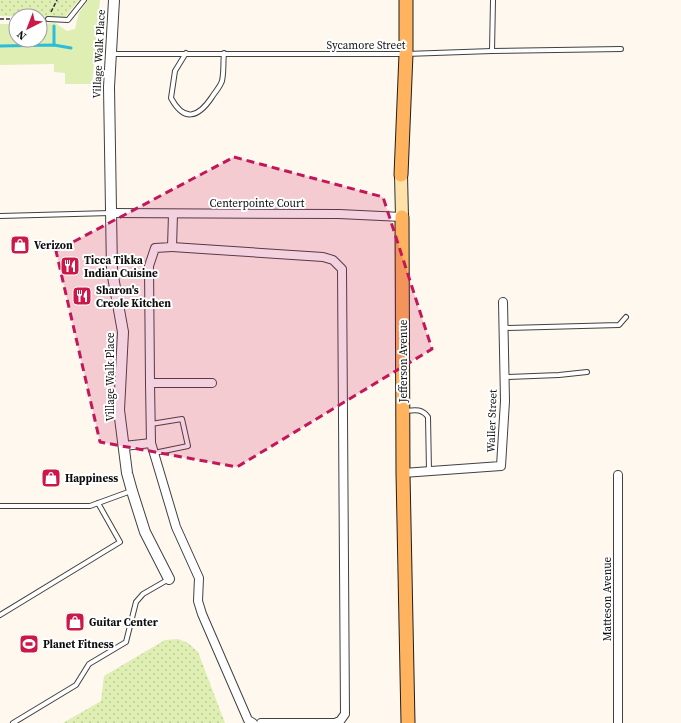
<svg xmlns="http://www.w3.org/2000/svg" width="681" height="723" font-family="'Source Serif 4',serif">
<style>
.grass{fill:url(#grass-dots)}
.park{fill:#dfeeb3}
.lines{fill:none;stroke-linecap:round;stroke-linejoin:round}
.stream{stroke:#2cbddb;stroke-width:3}
.service-casing{stroke:#414141;stroke-width:6}
.minor-casing{stroke:#414141;stroke-width:10}
.tertiary-casing{stroke:#414141;stroke-width:12}
.secondary-casing{stroke:#303030;stroke-width:14}
.primary-casing{stroke:#1f1f1f;stroke-width:15}
.path{stroke:#303030;stroke-width:1.5;stroke-dasharray:4 2;stroke-linecap:butt}
.service{stroke:#fff;stroke-width:4}
.minor{stroke:#fff;stroke-width:8}
.tertiary{stroke:#fff;stroke-width:10}
.secondary{stroke:#ffe2a9;stroke-width:12}
.primary{stroke:#ffb35e;stroke-width:13}
.marked{fill:#c2185b;fill-opacity:0.2;stroke:#c2185b;stroke-width:3;stroke-dasharray:8 5;stroke-linejoin:round}
.labels{text-anchor:middle;dominant-baseline:central;stroke-width:4;stroke-linejoin:round;paint-order:stroke}
.street-label{font-size:11px;fill:#0e0e0e;stroke:#fff}
.poi-label{font-size:11px;font-weight:bold;fill:#0e0e0e;stroke:#fff;text-anchor:start}
</style>
<defs>
<pattern id="grass-dots" width="8" height="8" patternUnits="userSpaceOnUse"><rect width="8" height="8" fill="#dfeeb3"/><path d="M2 2h.1M6 6h.1" fill="none" stroke="#becb99" stroke-width="1.8" stroke-linecap="round"/></pattern>
</defs>
<rect width="100%" height="100%" fill="#fff8ee"/>
<g class="grass">
<polygon points="0,0 79,0 65,17 0,16"/>
<polygon points="178,639 188,643 198,652 225,723 63,723 101,701 104,676 165,640"/>
</g>
<polygon class="park" points="88,0 100,0 92,84 65,84 65,73 54,72 54,64 0,65 0,24 16,24 16,40 40,40 40,24 55,23 67,31 75,29 79,13"/>
<g class="lines">
<g class="stream">
<polyline points="54,26 54,45"/>
<polyline points="0,46 54,45 71,48"/>
</g>
<defs>
<g id="service">
<polyline points="48,19 68,20 84,0"/>
<polyline points="492,51 493,0"/>
<path d="M186 53 175 71 171 98C184 122 198 118 212 97 215 92 220 87 222 81 224 72 223 62 224 53"/>
<polyline points="111,54 406,54 492,51 621,49"/>
<polyline points="0,216 111,213"/>
<polyline points="504,328 619,325 626,317"/>
<polyline points="505,377 559,375 587,372"/>
<path d="M404 411C414 410 422 408 428 417L429 471"/>
<polyline points="151,424 182,419 188,446 154,453"/>
<polyline points="0,506 90,506 131,491"/>
<polyline points="0,615 120,542 98,503"/>
<polyline points="13,723 76,685 89,664 126,642 136,602 143,594 169,579"/>
</g>
<g id="minor">
<polyline points="111,213 339,214 402,217"/>
<polyline points="173,214 172,247 155,248 149,266 150,383 212,383"/>
<polyline points="172,247 323,257 333,260 342,269 345,714 340,721 335,723 261,723"/>
<polyline points="150,383 151,443 176,527 199,578 198,601 202,614 248,720 253,723"/>
<polyline points="124,446 151,443"/>
<polyline points="403,473 501,466 505,401 503,302"/>
<polyline points="618,723 618,475"/>
</g>
<polyline id="tertiary" points="114,0 109,87 112,271 123,332 119,410 127,473 132,491 145,532 169,579"/>
<polyline id="secondary" points="401,175 402,217"/>
<g id="primary">
<polyline points="401,175 406,54 406,0"/>
<polyline points="402,217 403,473 408,723"/>
</g>
</defs>
<use href="#service" class="service-casing"/>
<use href="#minor" class="minor-casing"/>
<use href="#tertiary" class="tertiary-casing"/>
<use href="#secondary" class="secondary-casing"/>
<use href="#primary" class="primary-casing"/>
<g class="path">
<polyline points="51,12 57,0"/>
<polyline points="0,19 16,19"/>
</g>
<use href="#service" class="service"/>
<use href="#minor" class="minor"/>
<use href="#tertiary" class="tertiary"/>
<use href="#secondary" class="secondary"/>
<use href="#primary" class="primary"/>
</g>
<path class="marked" d="M234 157 383 197 432 349 237 467 100 442 56 251Z"/>
<defs>
<symbol id="shop-square" viewBox="-11 -11 22 22"><rect x="-9" y="-9" width="18" height="18" rx="4" fill="#cc1749" stroke="#fff"/><path d="M-5-2.5h2.3a2.7 3.5 0 0 1 5.4 0H5L5.5 6h-11ZM-1.5-2.5h3a1.5 2.3 0 0 0-3 0Z" fill="#fff"/></symbol>
<symbol id="restaurant-square" viewBox="-11 -11 22 22"><rect x="-9" y="-9" width="18" height="18" rx="4" fill="#cc1749" stroke="#fff"/><path d="M-5-6h1v4h1v-4h1v4h1v-4h1v5L-1.5 .5V6h-2V.5L-5-1ZM5-6V6H3V1.5H1.5Q1.5-4 5-6Z" fill="#fff"/></symbol>
<symbol id="stadium-square" viewBox="-11 -11 22 22"><rect x="-9" y="-9" width="18" height="18" rx="4" fill="#cc1749" stroke="#fff"/><path d="M0-5a6.5 5 0 1 0 0 10a6.5 5 0 1 0 0-10ZM-3.5-1.8h7v3.6h-7Z" fill="#fff"/></symbol>
</defs>
<g fill-rule="evenodd">
<use href="#shop-square" x="9" y="234" width="22" height="22"/>
<use href="#restaurant-square" x="59" y="255" width="22" height="22"/>
<use href="#restaurant-square" x="71" y="285" width="22" height="22"/>
<use href="#shop-square" x="40" y="467" width="22" height="22"/>
<use href="#shop-square" x="64" y="611" width="22" height="22"/>
<use href="#stadium-square" x="18" y="633" width="22" height="22"/>
</g>
<g class="labels">
<g class="street-label">
<text x="366" y="45">Sycamore Street</text>
<text transform="translate(99 54) rotate(-87)">Village Walk Place</text>
<text x="257" y="203">Centerpointe Court</text>
<text transform="translate(403 361) rotate(-90)">Jefferson Avenue</text>
<text transform="translate(110 377) rotate(-90)">Village Walk Place</text>
<text transform="translate(492 421) rotate(-88)">Waller Street</text>
<text transform="translate(607 599) rotate(-90)">Matteson Avenue</text>
</g>
<g class="poi-label">
<text x="34" y="245">Verizon</text>
<text x="84" y="260">Ticca Tikka<tspan x="84" dy="13">Indian Cuisine</tspan></text>
<text x="96" y="290">Sharon's<tspan x="96" dy="13">Creole Kitchen</tspan></text>
<text x="65" y="478">Happiness</text>
<text x="89" y="622">Guitar Center</text>
<text x="43" y="644">Planet Fitness</text>
</g>
</g>
<g transform="translate(28 28) rotate(222)"><circle r="19" fill="#ffffff" stroke="#9f9f9f"/>
<path d="M0-3L7 15L0 10L-7 15Z" fill="#cc1749"/>
<text y="-6" font-size="11" font-weight="bold" text-anchor="middle" fill="#0e0e0e">N</text>
</g>
</svg>
